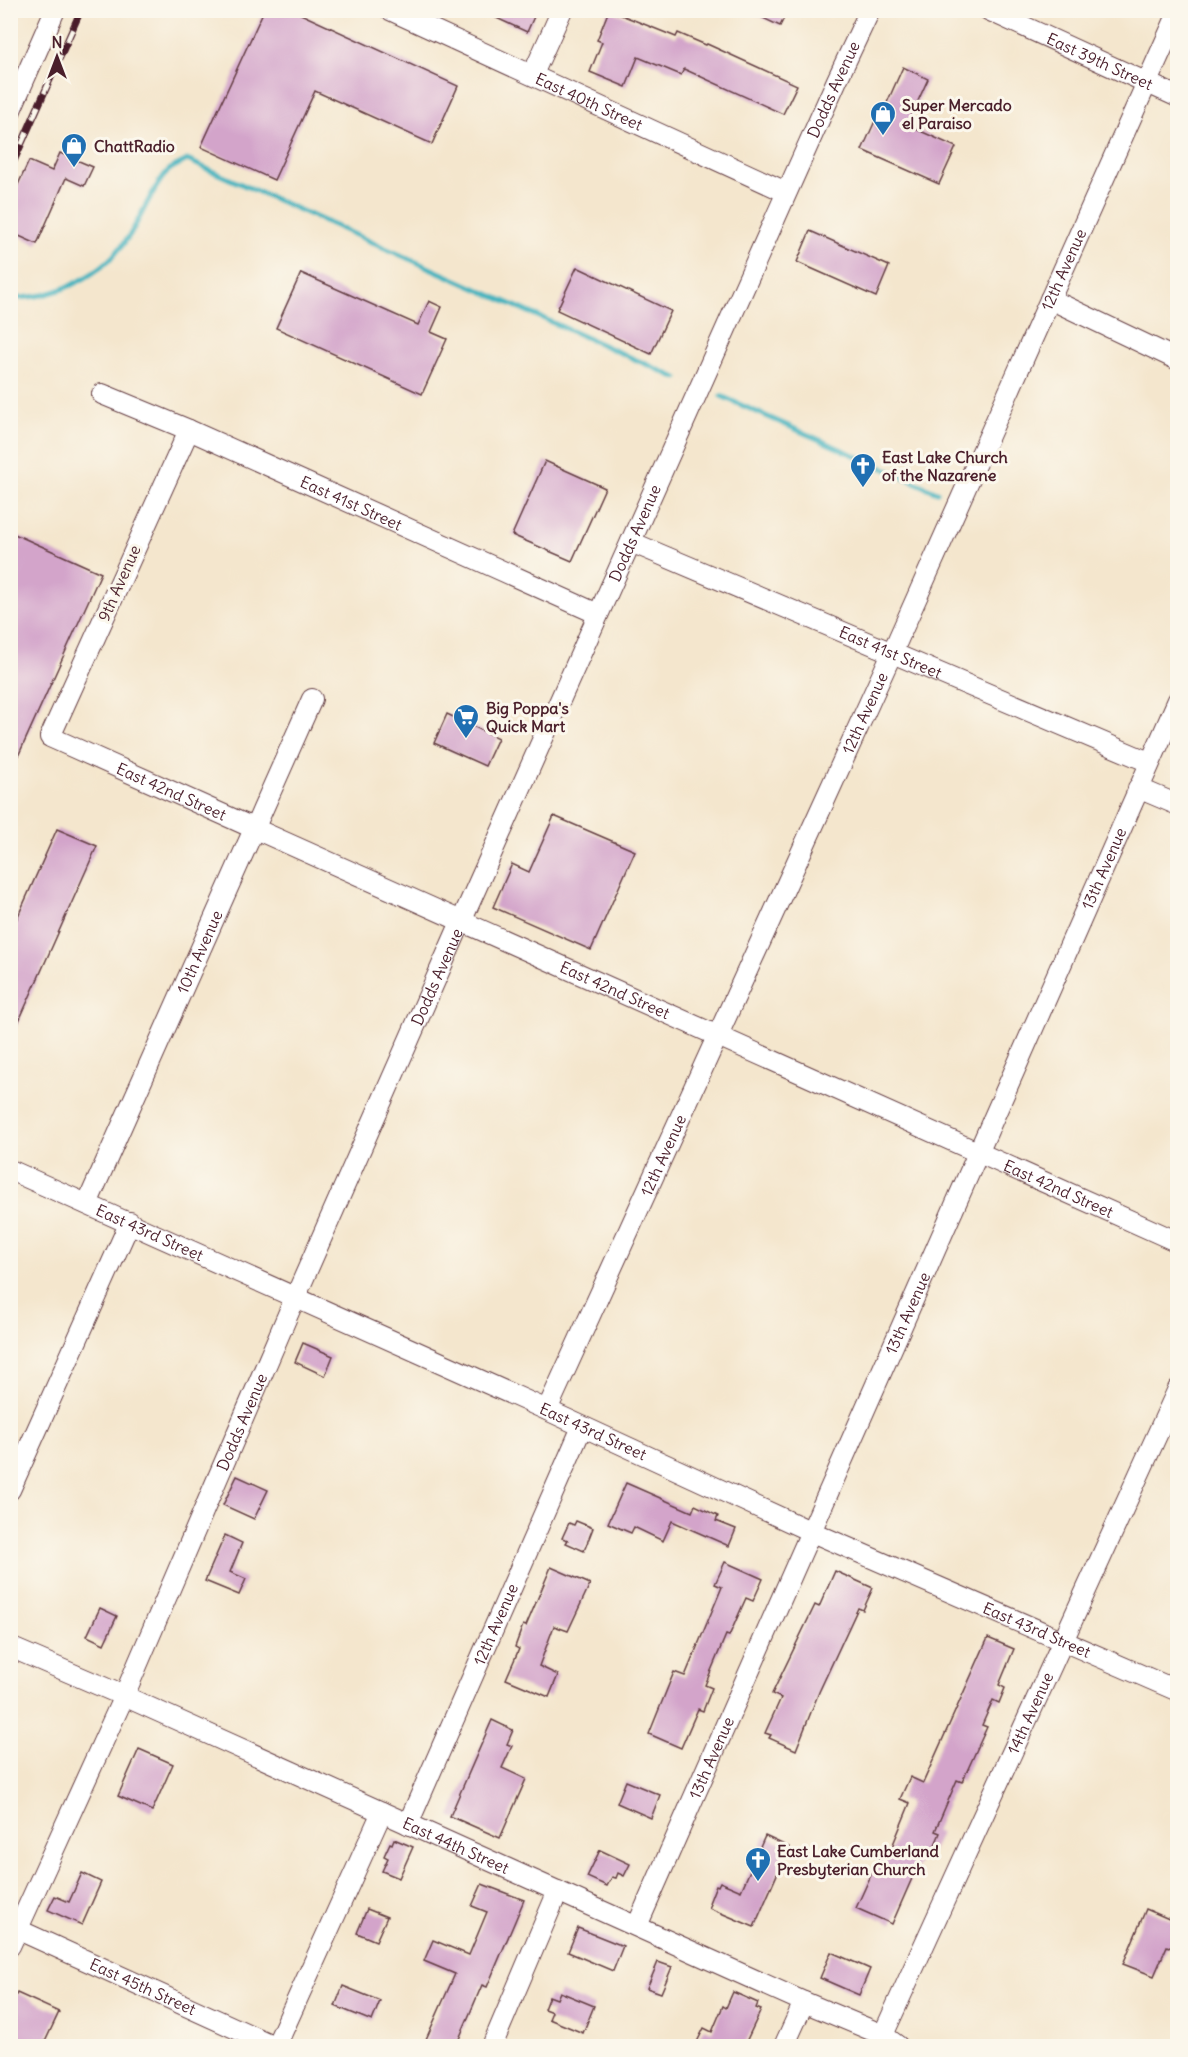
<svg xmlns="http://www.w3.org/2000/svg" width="1188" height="2057" font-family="Delius,sans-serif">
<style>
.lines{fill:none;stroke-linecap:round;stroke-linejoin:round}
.stream{stroke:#45b4bf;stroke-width:5}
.building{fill:#d3a4ca}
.minor-casing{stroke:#643d43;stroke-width:22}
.minor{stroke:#fff;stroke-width:20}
.rail-casing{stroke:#4a1f2b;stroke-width:7}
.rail{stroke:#fbf7ec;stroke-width:4.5;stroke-dasharray:14;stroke-linecap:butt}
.labels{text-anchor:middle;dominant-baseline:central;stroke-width:6;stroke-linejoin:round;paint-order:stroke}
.street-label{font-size:16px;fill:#4a1f2b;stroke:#fbf7ec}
.poi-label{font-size:16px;font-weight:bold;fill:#4a1f2b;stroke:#fbf7ec;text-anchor:start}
</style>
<rect width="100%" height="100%" fill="#fbf7ec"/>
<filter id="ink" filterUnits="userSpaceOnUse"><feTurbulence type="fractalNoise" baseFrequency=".0167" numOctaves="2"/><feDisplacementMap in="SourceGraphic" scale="12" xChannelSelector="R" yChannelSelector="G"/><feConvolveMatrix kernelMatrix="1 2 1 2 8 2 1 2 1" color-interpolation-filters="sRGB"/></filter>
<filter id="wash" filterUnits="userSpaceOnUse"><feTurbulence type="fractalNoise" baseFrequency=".008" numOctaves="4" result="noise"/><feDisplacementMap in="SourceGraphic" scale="24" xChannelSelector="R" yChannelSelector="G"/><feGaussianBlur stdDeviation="1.35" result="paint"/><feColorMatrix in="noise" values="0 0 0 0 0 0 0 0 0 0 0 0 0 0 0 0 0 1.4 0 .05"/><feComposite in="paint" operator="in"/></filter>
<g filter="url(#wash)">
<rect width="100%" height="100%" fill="#f4e6cd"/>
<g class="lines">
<g class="stream">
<path d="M10 298C57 299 104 275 129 236 142 216 151 190 167 172 171 167 181 164 187 160L677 378"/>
<polyline points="721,396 937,492"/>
</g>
</g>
<g id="blocks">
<g class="building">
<polygon points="264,10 292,10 458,86 432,144 315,91 274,180 201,147"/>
<polygon points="479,10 537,10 527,32"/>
<polygon points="609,10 676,37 678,33 706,45 707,44 797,85 783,114 684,69 681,75 638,57 626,87 590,72 602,42 597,40"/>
<polygon points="746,10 788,10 780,26"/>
<polygon points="903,67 928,79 907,125 956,147 939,184 862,150 879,112 882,114"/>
<polygon points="60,153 93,167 84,186 66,178 37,244 10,232 10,202 29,161 52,171"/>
<polygon points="810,231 889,266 876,297 797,262"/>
<polygon points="577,267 671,311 651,354 557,310"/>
<polygon points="301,273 418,325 429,301 442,307 431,332 447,339 422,394 276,328"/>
<polygon points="545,461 605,488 572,561 512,535"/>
<polygon points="10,532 101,573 10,774"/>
<polygon points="447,714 498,738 485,766 434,743"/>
<polygon points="554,816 635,851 591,950 493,907 512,864 529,872"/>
<polygon points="57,829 97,846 10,1041 10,934"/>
<polygon points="303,1343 333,1356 325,1376 295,1362"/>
<polygon points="237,1476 268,1490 254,1519 223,1505"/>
<polygon points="626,1483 692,1512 695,1505 718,1516 716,1521 736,1529 729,1546 672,1521 663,1541 634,1527 631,1533 608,1523"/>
<polygon points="576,1521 593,1528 584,1551 566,1543 568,1540 562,1538 569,1523 574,1525"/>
<polygon points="225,1535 242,1543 230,1572 246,1579 239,1595 205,1581"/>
<polygon points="725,1562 763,1579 753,1601 746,1598 729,1636 726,1635 705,1685 712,1688 703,1711 698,1709 681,1748 649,1734 674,1672 685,1676 722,1587 715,1584"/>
<polygon points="551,1567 590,1584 568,1631 554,1626 539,1666 558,1675 549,1697 506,1679 519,1649 515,1647 523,1625 526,1626"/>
<polygon points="835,1571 873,1588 863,1610 858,1608 819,1692 796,1750 769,1738 771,1735 765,1733 781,1698 772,1694 815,1605 819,1607"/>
<polygon points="100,1608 117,1616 104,1644 87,1636"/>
<polygon points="988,1638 1014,1649 999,1685 1005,1688 999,1703 993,1700 982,1725 987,1727 962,1782 957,1780 935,1831 940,1833 931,1854 924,1851 892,1924 856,1908 882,1851 889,1854 910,1803 900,1799 910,1777 923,1783"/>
<polygon points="492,1720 513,1730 507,1744 512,1746 502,1768 526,1779 500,1838 450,1816"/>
<polygon points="139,1749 173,1764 152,1811 118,1796"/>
<polygon points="626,1781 660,1795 651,1818 617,1803"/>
<polygon points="765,1836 789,1847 754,1927 709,1908 711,1904 709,1903 716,1885 718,1886 720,1882 741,1891"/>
<polygon points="394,1839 413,1847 399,1878 382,1871 388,1858 384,1856 390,1843 392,1844"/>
<polygon points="600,1850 630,1864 624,1876 618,1873 616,1878 612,1877 607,1886 587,1877"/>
<polygon points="82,1873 101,1882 82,1925 48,1910 55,1896 69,1902"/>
<polygon points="482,1884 524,1900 487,1987 482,1985 456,2046 423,2046 455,1974 424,1961 433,1940 469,1955 487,1912 472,1906"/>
<polygon points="367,1909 387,1917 376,1941 357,1933"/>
<polygon points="1146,1909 1178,1923 1171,1948 1167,1946 1154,1976 1123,1964"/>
<polygon points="578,1928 623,1946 613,1971 568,1952"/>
<polygon points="831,1952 870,1969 859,1995 820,1978"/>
<polygon points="658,1962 672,1967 661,1993 647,1988"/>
<polygon points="343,1986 380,2001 372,2021 335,2006"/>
<polygon points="560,1992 594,2006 583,2033 549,2019 552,2012 544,2009 549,1996 557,1999"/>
<polygon points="733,1992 758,2003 756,2008 761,2010 744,2046 695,2046 704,2028 712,2032 723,2006 726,2008"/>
<polygon points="17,1993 59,2012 43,2046 10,2046 10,2008"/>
</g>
</g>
</g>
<g filter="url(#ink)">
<use href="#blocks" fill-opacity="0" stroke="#643d43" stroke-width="1.5"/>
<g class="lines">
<defs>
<g id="minor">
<path id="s1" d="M390 10 786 192"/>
<path id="s2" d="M988 10 1178 97"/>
<polyline points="533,74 562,10"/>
<polyline points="10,112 55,10"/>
<polyline points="1050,299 1178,360"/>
<path id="s3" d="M102 394 189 430 598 614"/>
<path id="s4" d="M189 430 50 737 1178 1242"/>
<path id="s5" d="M631 542 1149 762"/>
<polyline points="1138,788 1178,805"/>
<path id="s6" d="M10 1170 547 1410 812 1532 1178 1691"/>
<path id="s7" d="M87 1204 312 699"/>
<path id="s8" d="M547 1410 892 653 1178 13"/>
<polyline points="10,1490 130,1222"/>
<path id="s9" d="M10 1647 124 1696 804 2002 883 2035 898 2046"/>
<path id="s10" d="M408 1824 582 1427"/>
<path id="s11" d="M10 1926 274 2046"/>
<path id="s12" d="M637 1926 1178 700"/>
<path id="s13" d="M10 1946 124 1696 295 1298 461 922 837 80 870 10"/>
<path id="s14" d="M883 2035 1178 1389"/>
<polyline points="276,2046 382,1812"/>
<polyline points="492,2046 558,1891"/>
<polyline points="784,2046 804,2002"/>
</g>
</defs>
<use href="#minor" class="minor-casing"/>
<use href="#minor" class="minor"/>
<defs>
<polyline id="rail" points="10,170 81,10"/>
</defs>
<use href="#rail" class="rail-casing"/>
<use href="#rail" class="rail"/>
</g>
</g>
<defs>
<symbol id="shop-pin" viewBox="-11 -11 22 30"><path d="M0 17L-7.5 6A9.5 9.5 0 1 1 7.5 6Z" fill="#1f6fb2" stroke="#fbf7ec"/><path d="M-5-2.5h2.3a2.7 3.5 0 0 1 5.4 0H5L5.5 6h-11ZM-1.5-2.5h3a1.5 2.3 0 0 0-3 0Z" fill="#fff"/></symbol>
<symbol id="church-pin" viewBox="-11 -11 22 30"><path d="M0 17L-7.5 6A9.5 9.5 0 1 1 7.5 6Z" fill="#1f6fb2" stroke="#fbf7ec"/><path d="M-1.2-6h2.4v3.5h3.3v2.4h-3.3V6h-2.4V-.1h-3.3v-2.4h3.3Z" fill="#fff"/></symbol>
<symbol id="supermarket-pin" viewBox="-11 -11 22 30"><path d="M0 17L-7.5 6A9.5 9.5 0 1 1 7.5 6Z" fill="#1f6fb2" stroke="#fbf7ec"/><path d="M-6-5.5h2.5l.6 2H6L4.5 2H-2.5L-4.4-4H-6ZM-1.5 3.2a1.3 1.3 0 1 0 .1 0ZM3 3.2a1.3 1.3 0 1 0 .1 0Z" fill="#fff"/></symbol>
</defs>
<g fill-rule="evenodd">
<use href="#shop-pin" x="868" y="99" width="30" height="40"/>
<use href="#shop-pin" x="59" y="131" width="30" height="40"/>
<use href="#church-pin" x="848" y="451" width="30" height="40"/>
<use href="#supermarket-pin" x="451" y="702" width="30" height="40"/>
<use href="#church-pin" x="743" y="1845" width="30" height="40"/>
</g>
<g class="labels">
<g class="street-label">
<text stroke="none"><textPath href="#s2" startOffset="123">East 39th Street</textPath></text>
<text stroke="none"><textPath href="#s13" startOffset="2031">Dodds Avenue</textPath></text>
<text stroke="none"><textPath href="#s1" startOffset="219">East 40th Street</textPath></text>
<text stroke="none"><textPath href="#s8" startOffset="1252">12th Avenue</textPath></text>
<text stroke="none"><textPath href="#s3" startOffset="272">East 41st Street</textPath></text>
<text stroke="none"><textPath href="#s13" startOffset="1545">Dodds Avenue</textPath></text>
<text transform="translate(119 583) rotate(-66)">9th Avenue</text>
<text stroke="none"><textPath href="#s5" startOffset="282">East 41st Street</textPath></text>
<text stroke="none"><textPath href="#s8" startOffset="766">12th Avenue</textPath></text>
<text stroke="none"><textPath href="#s4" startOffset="470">East 42nd Street</textPath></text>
<text stroke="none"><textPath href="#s12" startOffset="1156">13th Avenue</textPath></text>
<text stroke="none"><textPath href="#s7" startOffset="276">10th Avenue</textPath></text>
<text stroke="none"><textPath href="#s13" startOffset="1059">Dodds Avenue</textPath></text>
<text stroke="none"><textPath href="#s4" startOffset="956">East 42nd Street</textPath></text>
<text stroke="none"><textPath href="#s8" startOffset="280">12th Avenue</textPath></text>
<text stroke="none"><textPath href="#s4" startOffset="1442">East 42nd Street</textPath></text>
<text stroke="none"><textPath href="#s6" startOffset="153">East 43rd Street</textPath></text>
<text stroke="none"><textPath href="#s12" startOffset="670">13th Avenue</textPath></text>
<text stroke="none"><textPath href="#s13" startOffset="573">Dodds Avenue</textPath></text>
<text stroke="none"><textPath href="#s6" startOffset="639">East 43rd Street</textPath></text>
<text stroke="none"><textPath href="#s10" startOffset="218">12th Avenue</textPath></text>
<text stroke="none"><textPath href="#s6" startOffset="1125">East 43rd Street</textPath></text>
<text stroke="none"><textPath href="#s14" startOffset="354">14th Avenue</textPath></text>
<text stroke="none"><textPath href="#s12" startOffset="184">13th Avenue</textPath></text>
<text stroke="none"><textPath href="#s9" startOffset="488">East 44th Street</textPath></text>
<text stroke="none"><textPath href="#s11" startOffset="146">East 45th Street</textPath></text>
</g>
<g class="poi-label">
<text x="902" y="105">Super Mercado<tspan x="902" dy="18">el Paraiso</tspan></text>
<text x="94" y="146">ChattRadio</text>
<text x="882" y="457">East Lake Church<tspan x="882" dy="18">of the Nazarene</tspan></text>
<text x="486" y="708">Big Poppa's<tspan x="486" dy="18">Quick Mart</tspan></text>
<text x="777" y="1851">East Lake Cumberland<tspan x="777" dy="18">Presbyterian Church</tspan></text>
</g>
</g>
<rect width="1188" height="2057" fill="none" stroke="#fbf7ec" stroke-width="36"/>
<g transform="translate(57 57)" stroke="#fbf7ec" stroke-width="4.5" paint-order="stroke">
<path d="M0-4.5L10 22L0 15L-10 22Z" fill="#4a1f2b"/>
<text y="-9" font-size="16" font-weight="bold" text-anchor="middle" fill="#4a1f2b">N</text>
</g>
</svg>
